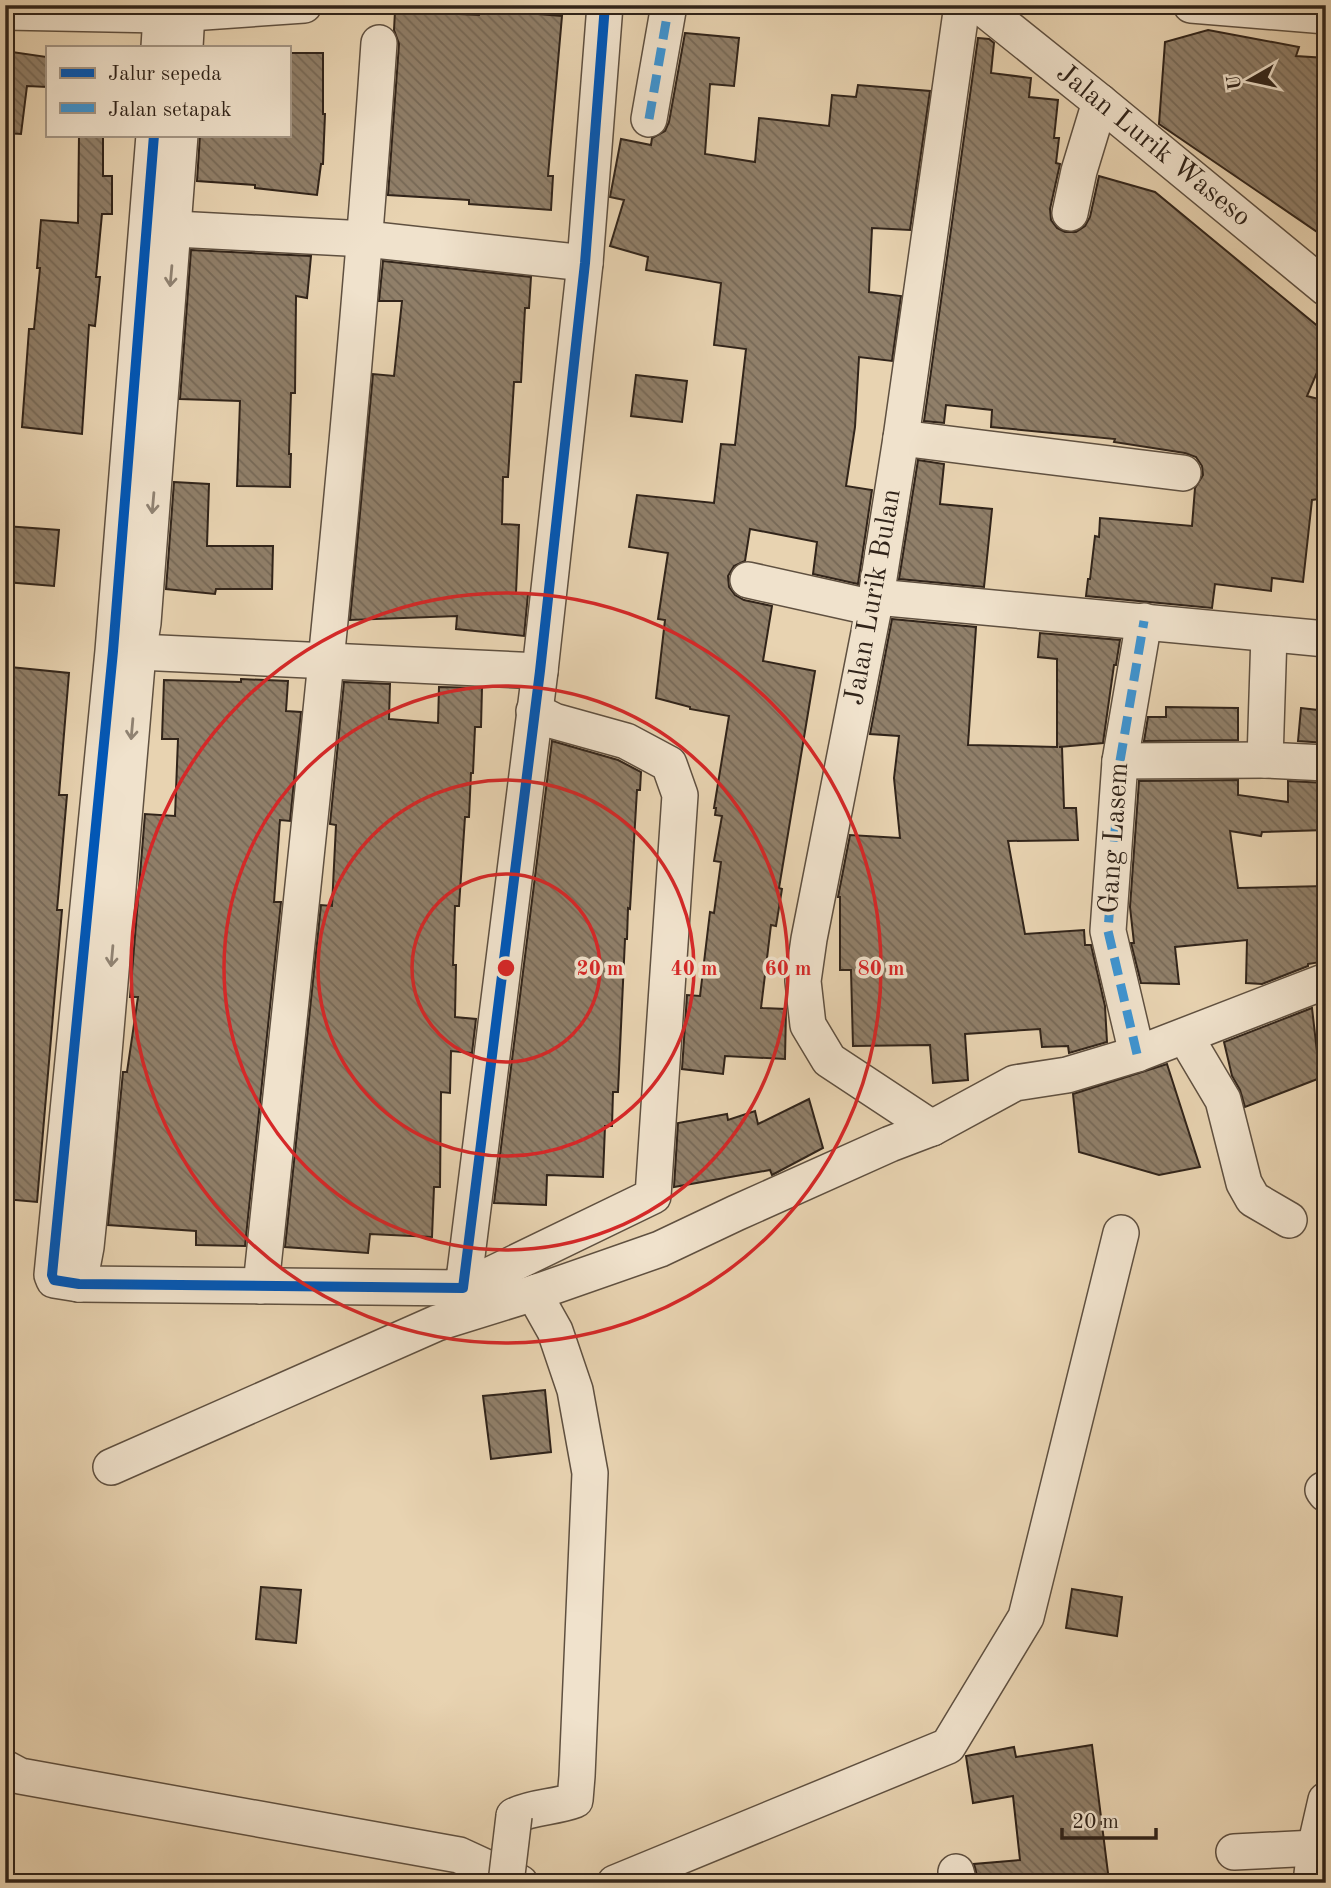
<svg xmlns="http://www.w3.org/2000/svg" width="1331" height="1888" font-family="'Old Standard TT',serif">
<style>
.building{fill:url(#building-back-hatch);stroke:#31241a;stroke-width:2}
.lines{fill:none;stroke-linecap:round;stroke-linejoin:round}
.minor-casing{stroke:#5f5040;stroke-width:38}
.minor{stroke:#f0e2cc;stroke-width:35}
.minor-bridge-casing{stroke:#5f5040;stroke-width:38;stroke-linecap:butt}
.minor-bridge{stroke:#f0e2cc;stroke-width:35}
.quiet{stroke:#3d95d4;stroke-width:9;stroke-dasharray:18 9;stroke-linecap:butt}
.cycleway-casing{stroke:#f0e2cc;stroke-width:15}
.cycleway{stroke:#0057b8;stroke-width:10}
.oneway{stroke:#908373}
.ring{fill:none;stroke:#d62828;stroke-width:3.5}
.labels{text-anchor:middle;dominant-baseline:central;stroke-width:7;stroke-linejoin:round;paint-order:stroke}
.street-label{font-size:28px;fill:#31241a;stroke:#f0e2cc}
.centre{fill:#d62828;stroke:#f0e2cc;stroke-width:3.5}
.ring-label{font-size:21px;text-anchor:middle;font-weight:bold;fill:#d62828;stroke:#f0e2cc;stroke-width:7;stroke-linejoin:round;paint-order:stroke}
</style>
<defs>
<pattern id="building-back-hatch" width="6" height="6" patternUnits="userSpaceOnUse" patternTransform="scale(1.75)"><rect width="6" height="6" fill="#907f69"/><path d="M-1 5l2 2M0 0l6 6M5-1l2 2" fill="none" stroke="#766856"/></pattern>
</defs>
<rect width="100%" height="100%" fill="#e8d3b1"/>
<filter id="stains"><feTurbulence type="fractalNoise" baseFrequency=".00286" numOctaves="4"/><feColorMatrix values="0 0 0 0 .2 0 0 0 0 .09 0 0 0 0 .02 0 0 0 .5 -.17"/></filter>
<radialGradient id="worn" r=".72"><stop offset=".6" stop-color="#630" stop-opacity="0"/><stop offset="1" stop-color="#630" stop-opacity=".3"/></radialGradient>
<g class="building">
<polygon points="480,9 562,16 548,176 553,176 551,210 469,204 469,200 388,195 399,44 394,30 395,11 479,15"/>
<polygon points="1208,30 1299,47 1296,56 1326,58 1326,238 1159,124 1165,42"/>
<polygon points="685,33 739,38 734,86 710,84 705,154 755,162 759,118 829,126 832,95 856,97 858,85 930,91 910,230 872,228 869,292 901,296 892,361 859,357 855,427 846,486 872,490 858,584 813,574 817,542 750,529 745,561 734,566 728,576 729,587 735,595 744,600 772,606 763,661 815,671 779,888 782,889 776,926 771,925 761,1008 786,1009 785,1059 725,1056 723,1074 682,1069 687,995 700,996 710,912 714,913 721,862 714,861 722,816 715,815 716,808 714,808 729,716 690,709 690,707 656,698 665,620 658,619 668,553 629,547 637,495 714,503 721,444 735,445 746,349 714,345 721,283 646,270 648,257 610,246 624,200 610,197 621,139 651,145 652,138 665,131 669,122"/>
<polygon points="978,38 989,39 994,43 991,73 1031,78 1029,97 1058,100 1054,138 1059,138 1056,163 1060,164 1050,209 1051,220 1057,228 1065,232 1076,232 1085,226 1090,217 1099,176 1155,192 1326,333 1326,351 1307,396 1326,401 1326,498 1312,500 1303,582 1272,578 1271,591 1215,584 1212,608 1086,596 1088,579 1090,579 1095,536 1099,537 1100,518 1192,526 1195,488 1203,475 1202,466 1196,457 1185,453 1114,442 1115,439 991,427 992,410 946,405 944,423 924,421"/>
<polygon points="5,51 47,57 47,87 27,86 21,134 5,133"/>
<polygon points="289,53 323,53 323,114 325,114 323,164 321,164 317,195 255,188 255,185 197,181 200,135 289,135"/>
<polygon points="79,135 103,135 103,176 112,176 112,214 102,214 96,277 100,277 95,326 89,325 82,434 22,427 29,329 34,329 40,268 37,268 41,220 78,223"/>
<polygon points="191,250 311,256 307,298 296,296 295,393 291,393 289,454 291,454 290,487 237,486 240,401 180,399"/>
<polygon points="383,261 531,277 529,308 525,308 521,382 514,382 508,477 503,477 502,524 519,525 516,593 528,594 524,636 456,629 457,616 350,620 373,374 394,376 402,301 379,301"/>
<polygon points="636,375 687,381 682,422 631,416"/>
<polygon points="918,460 944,464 940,504 992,509 984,587 899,579"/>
<polygon points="174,482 209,484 207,546 273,546 272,589 216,589 215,594 166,589"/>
<polygon points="5,526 59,530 54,586 5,582"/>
<polygon points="892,619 976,627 968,745 1057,747 1057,659 1038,657 1040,633 1120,640 1116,665 1114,665 1103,743 1059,747 1062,747 1064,808 1076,808 1078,840 1008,841 1025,934 1084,930 1085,945 1091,945 1105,1006 1107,1042 1069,1053 1068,1046 1042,1047 1040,1029 965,1034 968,1080 933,1083 930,1045 853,1046 851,970 840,970 840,897 838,897 850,835 900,838 894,778 899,736 870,734"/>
<polygon points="10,667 69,673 59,795 67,795 57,910 62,910 37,1202 5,1199 5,712"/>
<polygon points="241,679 288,681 286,711 301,712 290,821 280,820 274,902 281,902 245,1246 196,1245 196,1231 108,1225 123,1072 127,1072 138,997 130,997 145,814 175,816 178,739 162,739 164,680 241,682"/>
<polygon points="344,682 390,684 389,719 438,723 439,687 482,688 481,727 475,727 473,773 471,773 469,817 465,817 459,906 455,906 453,965 456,965 455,1017 476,1019 472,1053 451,1051 450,1093 441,1092 440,1187 434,1187 432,1237 370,1234 368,1253 285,1247 321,905 332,906 336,825 330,824"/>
<polygon points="1166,707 1238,708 1238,740 1144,741 1148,717 1166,717"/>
<polygon points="1301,708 1326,711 1326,743 1298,741"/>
<polygon points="552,741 618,760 641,772 640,790 637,790 630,909 628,908 627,939 625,939 618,1092 613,1092 612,1126 605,1126 603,1177 547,1175 546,1205 494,1203"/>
<polygon points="1238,780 1238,795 1288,802 1288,781 1326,783 1326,830 1262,832 1261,836 1230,831 1238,888 1326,886 1326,961 1308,964 1308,966 1262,984 1246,983 1247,940 1175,947 1179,984 1141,983 1131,943 1134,943 1130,907 1139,781"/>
<polygon points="1312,1008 1320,1078 1245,1107 1240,1090 1232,1076 1224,1042"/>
<polygon points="1167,1064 1200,1167 1159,1175 1079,1152 1073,1094"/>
<polygon points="809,1099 823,1148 772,1175 770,1170 674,1187 678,1123 727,1114 728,1120 755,1111 758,1124"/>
<polygon points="545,1390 551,1452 491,1459 483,1396"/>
<polygon points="261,1587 301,1590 296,1643 256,1639"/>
<polygon points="1072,1589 1122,1597 1117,1636 1066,1628"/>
<polygon points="1092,1745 1109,1881 1091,1883 979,1883 974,1864 1020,1860 1013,1796 973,1803 966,1756 1014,1747 1016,1757"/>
</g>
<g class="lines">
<defs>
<g id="minor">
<polyline points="979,5 1100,102 1326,288"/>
<polyline points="1191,5 1326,16"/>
<polyline points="5,12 161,15 304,5"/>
<polyline points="159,47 161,15"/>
<polyline points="185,47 187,12"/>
<polyline points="649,119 669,5"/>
<polyline points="154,135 113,651 52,1275 54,1280 79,1284 463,1288 540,671 585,263 605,5"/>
<polyline points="1070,213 1079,171 1100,102"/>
<polyline points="175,229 366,239 585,263"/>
<polyline points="901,438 1183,473"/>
<polyline points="748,580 874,608"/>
<polyline points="876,597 1326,639"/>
<polyline points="1269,634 1265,760 1326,763"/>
<polyline points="117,651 540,671"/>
<polyline points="1120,761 1265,760"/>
<polyline points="1185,1036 1223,1100 1244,1183 1253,1199 1289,1220"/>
<polyline points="1137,1054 1108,931 1120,761 1144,621"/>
<polyline points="932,1128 829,1060 808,1025 803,981 809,939 876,597 901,438 962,5"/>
<polyline points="79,1284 86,1247 95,1159 138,653 143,623 180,135"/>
<path d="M261 1286C304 872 351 459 379 43"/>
<polyline points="463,1288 653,1196 680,795 669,764 626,741 554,721 534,711"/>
<polyline points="111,1467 437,1323 537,1292 660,1249 736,1213 890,1144 932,1128 1015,1083 1067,1075 1137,1054 1326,981"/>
<polyline points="1323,1490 1326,1494"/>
<polyline points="5,1768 20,1776 459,1855 520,1883"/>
<path d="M514 1816C534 1806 554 1808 575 1800L577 1776 590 1473 575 1390 555 1331 537 1299V1292"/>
<polyline points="1234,1852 1315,1848"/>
<polyline points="956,1872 959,1883"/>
<polyline points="615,1883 948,1746 1026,1617 1121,1233"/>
<polyline points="1311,1883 1315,1848 1326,1800"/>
</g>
</defs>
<use href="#minor" class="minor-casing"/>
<use href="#minor" class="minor"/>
<defs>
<polyline id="minor-bridge" points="506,1883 514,1816"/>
</defs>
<use href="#minor-bridge" class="minor-bridge-casing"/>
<use href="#minor-bridge" class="minor-bridge"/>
<g class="quiet">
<polyline points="649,119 669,5"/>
<polyline points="1137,1054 1108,931 1120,761 1144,621"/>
</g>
<defs>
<polyline id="cycleway" points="154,135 113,651 52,1275 54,1280 79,1284 463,1288 540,671 585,263 605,5"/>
</defs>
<use href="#cycleway" class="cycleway-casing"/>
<use href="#cycleway" class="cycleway"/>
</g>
<defs><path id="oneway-shaft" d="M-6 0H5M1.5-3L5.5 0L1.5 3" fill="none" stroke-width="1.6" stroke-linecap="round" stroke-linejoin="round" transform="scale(1.75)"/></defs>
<g class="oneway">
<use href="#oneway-shaft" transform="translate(171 276) rotate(95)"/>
<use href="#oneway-shaft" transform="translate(153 503) rotate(95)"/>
<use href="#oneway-shaft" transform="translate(132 729) rotate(95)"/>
<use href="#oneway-shaft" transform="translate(112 956) rotate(95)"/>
</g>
<g class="ring">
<circle cx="506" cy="968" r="94"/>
<circle cx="506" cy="968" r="188"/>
<circle cx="506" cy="968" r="282"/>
<circle cx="506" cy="968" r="375"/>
</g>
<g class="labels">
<g class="street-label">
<text transform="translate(1153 146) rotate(39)">Jalan Lurik Waseso</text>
<text transform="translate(874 597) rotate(-80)">Jalan Lurik Bulan</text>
<text transform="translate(1115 838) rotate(-86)">Gang Lasem</text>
</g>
</g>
<circle cx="506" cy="968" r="10" class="centre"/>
<g class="ring-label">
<text x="600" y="975">20 m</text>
<text x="694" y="975">40 m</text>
<text x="788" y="975">60 m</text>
<text x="881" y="975">80 m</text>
</g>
<rect width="1331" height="1888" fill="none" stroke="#e8d3b1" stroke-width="28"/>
<rect x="7" y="7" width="1317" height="1874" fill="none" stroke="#31241a" stroke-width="3.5"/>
<rect x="14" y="14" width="1303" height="1860" fill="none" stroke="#31241a" stroke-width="2"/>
<rect x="46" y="46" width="245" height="91" fill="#f0e2cc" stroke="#a49685" stroke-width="2"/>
<rect x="60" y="68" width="35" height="10" fill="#0057b8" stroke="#a49685" stroke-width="2"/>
<text x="108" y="80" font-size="21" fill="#31241a">Jalur sepeda</text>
<rect x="60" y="103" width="35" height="10" fill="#3d95d4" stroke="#a49685" stroke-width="2"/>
<text x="108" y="116" font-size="21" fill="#31241a">Jalan setapak</text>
<g transform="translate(1250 80) rotate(261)" stroke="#f0e2cc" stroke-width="5" paint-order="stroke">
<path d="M0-5L12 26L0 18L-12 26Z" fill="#31241a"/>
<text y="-10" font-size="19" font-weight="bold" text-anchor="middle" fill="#31241a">U</text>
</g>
<path d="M1062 1828v10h94v-10" fill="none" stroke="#31241a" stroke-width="3.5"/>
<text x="1072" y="1828" font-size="21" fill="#31241a" stroke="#f0e2cc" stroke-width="5" paint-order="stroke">20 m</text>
<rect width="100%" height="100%" filter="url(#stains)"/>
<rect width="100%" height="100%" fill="url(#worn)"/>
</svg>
